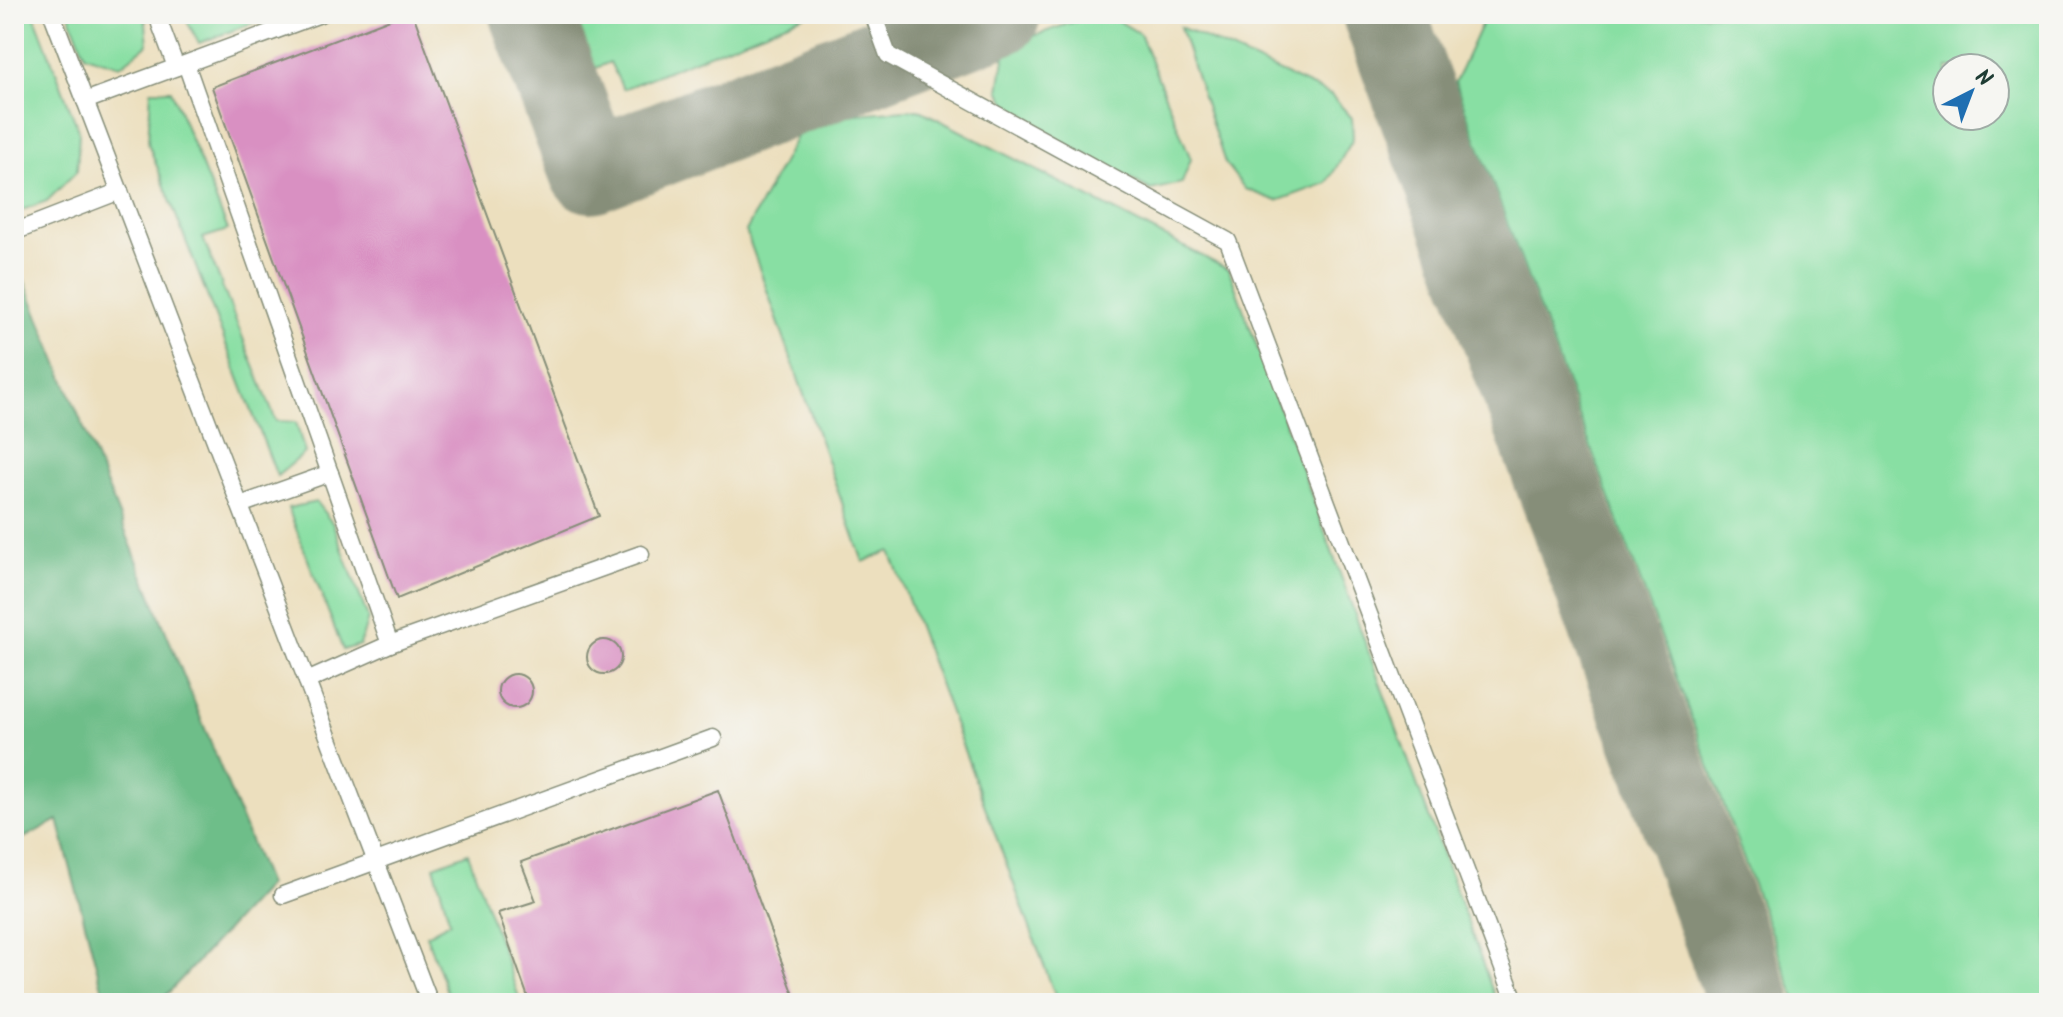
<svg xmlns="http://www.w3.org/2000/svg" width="2063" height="1017" font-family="Kalam,sans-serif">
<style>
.green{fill:#88dfa3;stroke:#548e6c;stroke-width:2;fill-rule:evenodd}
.forest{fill:#6ebe89;stroke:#467e5e;stroke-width:2}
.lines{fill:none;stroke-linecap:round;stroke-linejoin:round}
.taxiway{stroke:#868e79;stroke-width:84}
.building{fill:#d990c2}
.lane-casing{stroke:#868e79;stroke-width:19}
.lane{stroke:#fff;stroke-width:16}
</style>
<rect width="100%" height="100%" fill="#f6f6f2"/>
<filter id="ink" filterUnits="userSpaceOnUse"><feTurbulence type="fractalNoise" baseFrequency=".0125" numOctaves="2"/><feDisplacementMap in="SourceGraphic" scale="16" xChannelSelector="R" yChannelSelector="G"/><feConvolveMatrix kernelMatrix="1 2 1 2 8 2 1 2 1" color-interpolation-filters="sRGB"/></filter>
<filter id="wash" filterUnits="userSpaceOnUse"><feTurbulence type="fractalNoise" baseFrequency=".006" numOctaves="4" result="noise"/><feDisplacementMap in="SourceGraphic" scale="32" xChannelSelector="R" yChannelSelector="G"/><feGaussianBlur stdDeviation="1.8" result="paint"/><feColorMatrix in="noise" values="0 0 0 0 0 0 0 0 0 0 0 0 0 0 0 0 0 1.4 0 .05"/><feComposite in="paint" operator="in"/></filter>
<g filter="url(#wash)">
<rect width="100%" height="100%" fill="#ecdfbe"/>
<g class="green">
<polygon points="14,14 34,14 79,132 77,171 47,201 14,213"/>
<polygon points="69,14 145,14 148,44 120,66 85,55"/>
<polygon points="183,14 277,14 199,43"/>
<polygon points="568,14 808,14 623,89 610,62 589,71"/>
<polygon points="1095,14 1107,14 1140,34 1191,159 1182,183 1151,190 1014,116 999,90 1006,46"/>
<path d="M1486 14H2049V1003H1797L1455 82ZM1947 68H1995V116H1947Z"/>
<polygon points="1180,27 1331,95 1352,118 1353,139 1327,183 1277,201 1245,189 1225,163"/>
<polygon points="151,90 171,90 228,230 203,238 276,421 296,422 305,453 277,476 148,143"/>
<polygon points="918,109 1229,270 1497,1003 1058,1003 890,551 863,562 746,231 806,118"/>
<polygon points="316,502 333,524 368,618 360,645 343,650 288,508"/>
<polygon points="468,853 521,1003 451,1003 426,935 450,922 434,866"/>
</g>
<polygon class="forest" points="18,265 268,885 159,1003 106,1003 58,820 14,843 14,267"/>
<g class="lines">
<g class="taxiway">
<polyline points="531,14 591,171 999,14"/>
<polyline points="1384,14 1750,1003"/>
</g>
</g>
<g id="blocks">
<g class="building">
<polygon points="403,14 413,14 599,516 397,599 212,87"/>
<circle cx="604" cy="657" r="17"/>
<circle cx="515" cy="691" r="17"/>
<polygon points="718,790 797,1003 530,1003 498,913 536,901 521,862"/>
</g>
</g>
</g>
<g filter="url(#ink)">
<use href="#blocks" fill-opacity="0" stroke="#868e79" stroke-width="2"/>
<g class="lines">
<defs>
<g id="lane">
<polyline points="52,14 430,1003"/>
<polyline points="161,14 160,24 176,67"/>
<polyline points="873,14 888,55 1228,241 1516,1003"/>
<polyline points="186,64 390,644 307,681"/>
<polyline points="85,101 320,14"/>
<polyline points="14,232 120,191"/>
<polyline points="240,505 330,473"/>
<polyline points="390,644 641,554"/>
<polyline points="283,895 713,738"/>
</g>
</defs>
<use href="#lane" class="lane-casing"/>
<use href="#lane" class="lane"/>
</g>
</g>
<rect width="2063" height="1017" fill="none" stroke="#f6f6f2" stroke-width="48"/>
<g transform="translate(1971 92) rotate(42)"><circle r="38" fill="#f6f6f2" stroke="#a0aca6" stroke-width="2"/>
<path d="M0-6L14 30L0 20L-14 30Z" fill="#1f6fb2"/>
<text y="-12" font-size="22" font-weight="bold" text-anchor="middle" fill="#1f3d34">N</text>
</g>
</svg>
